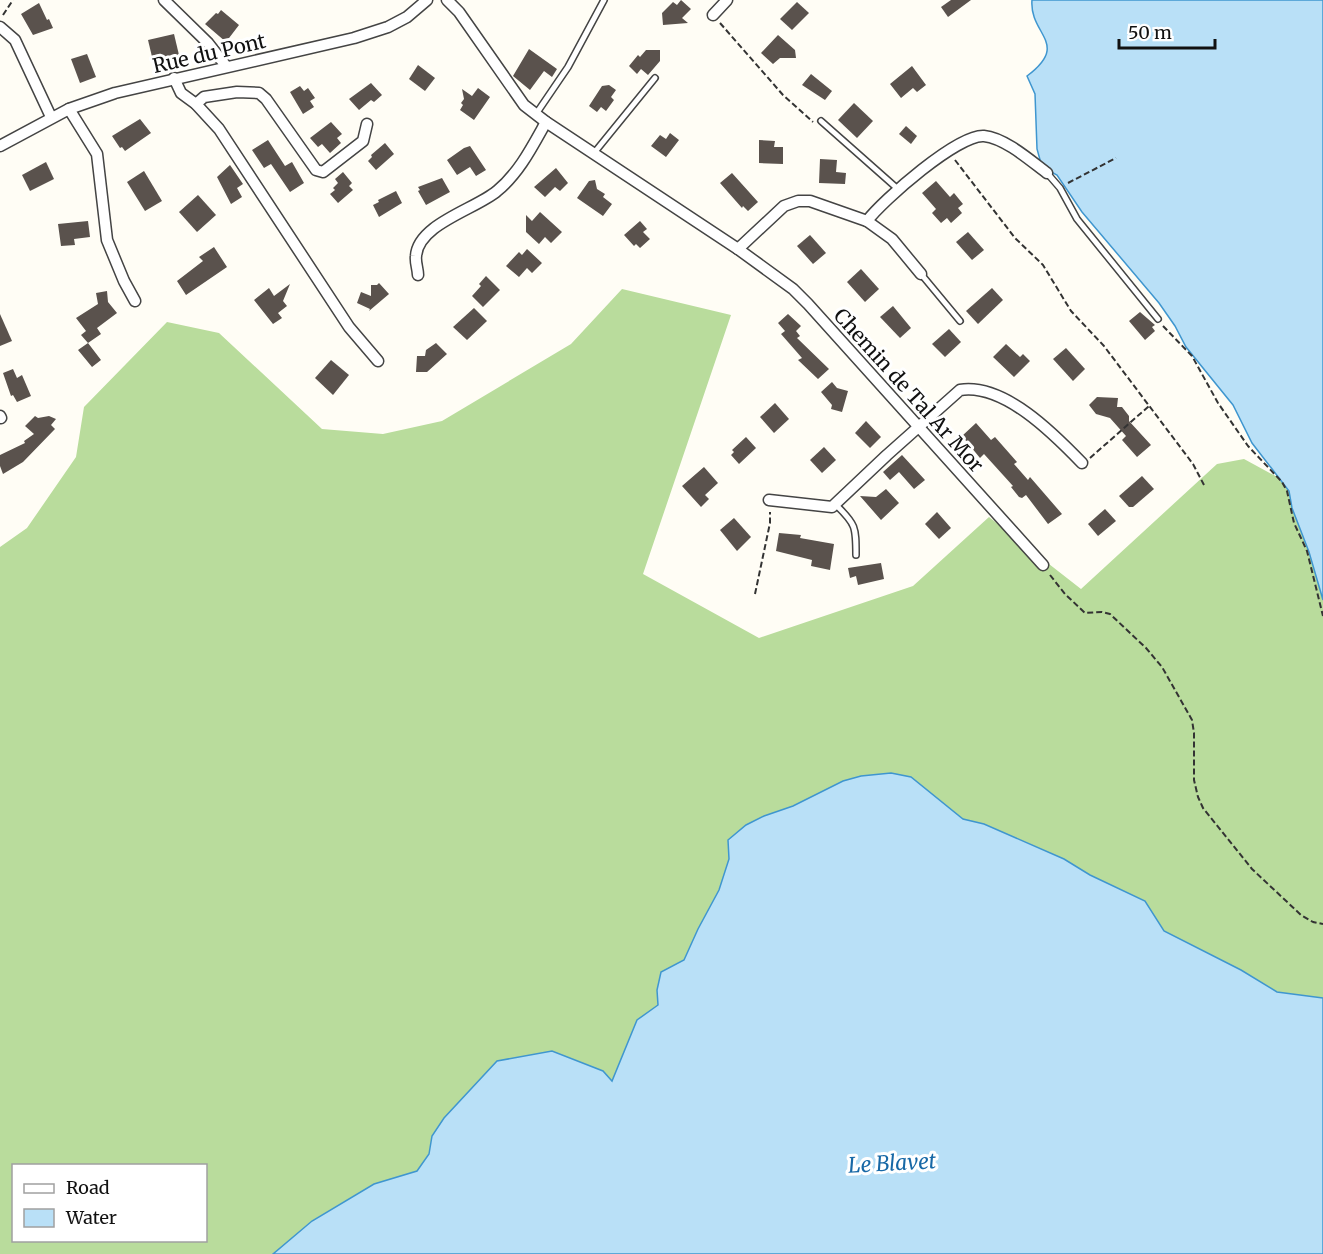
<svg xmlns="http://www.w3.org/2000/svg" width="1323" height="1254" font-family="Merriweather,serif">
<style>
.forest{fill:#b9dc9c;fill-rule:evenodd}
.water{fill:#b9e0f7;stroke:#3f96cf;stroke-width:1.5}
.building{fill:#5a524d}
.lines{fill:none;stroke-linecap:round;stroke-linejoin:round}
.lane-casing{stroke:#444;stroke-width:8}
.street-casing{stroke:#444;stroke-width:13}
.path{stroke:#333;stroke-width:2;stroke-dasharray:6 3;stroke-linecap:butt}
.lane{stroke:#fff;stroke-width:5}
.street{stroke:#fff;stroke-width:10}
.labels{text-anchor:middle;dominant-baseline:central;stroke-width:6;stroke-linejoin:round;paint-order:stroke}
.street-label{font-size:20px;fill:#111;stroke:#fff}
.water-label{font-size:21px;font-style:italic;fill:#1768a6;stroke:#fff}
</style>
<rect width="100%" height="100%" fill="#fffdf5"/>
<path class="forest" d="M622 289 731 315 643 574 759 638 913 586 989 517 1081 589 1217 464 1244 459 1281 479 1289 491 1292 508 1309 552 1323 600V998L1277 992 1241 970 1164 931 1144 901 1090 875 1064 859 984 824 963 819 911 777 843 781 793 806 764 816 746 825 729 859 719 890 698 929 684 960 661 972 657 990 659 1005 637 1020 612 1082 432 1136 429 1154 417 1171 374 1184 273 1254H0V547L27 528 76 457 84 407 167 322 219 333 322 429 383 434 442 421 571 344ZM14 1166H206V1240H14Z"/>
<g class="water">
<path d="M1032 0H1323V600L1309 552 1292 508 1289 491 1252 443 1233 405 1186 347 1175 326 1159 303 1082 212 1057 175 1042 167 1037 149 1035 94 1027 76C1071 43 1029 35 1032 0Z"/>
<polygon points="891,773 911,777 963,819 984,824 1064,859 1090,875 1145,901 1164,931 1241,970 1277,992 1323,998 1323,1254 273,1254 312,1221 374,1184 417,1171 429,1154 432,1136 444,1118 497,1061 552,1051 603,1071 612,1081 637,1020 658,1005 657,990 661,972 684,960 698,929 719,890 729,859 728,840 746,825 764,816 793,806 843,781 861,776"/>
</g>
<g class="building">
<polygon points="681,0 691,9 682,18 688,23 663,25 662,13 673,2 677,5"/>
<polygon points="951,0 971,0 948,17 941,7"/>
<polygon points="797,2 809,13 792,30 780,19"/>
<polygon points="39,3 47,20 49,19 53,28 33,35 21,14"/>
<polygon points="221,10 239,25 226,42 205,24 216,13 218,14"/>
<polygon points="174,34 179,55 153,61 148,40"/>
<polygon points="778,35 795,50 796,58 780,58 773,64 761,53"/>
<polygon points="529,49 557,69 552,77 544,71 530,90 513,76"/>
<polygon points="646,50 660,50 660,61 648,75 641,69 637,74 629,66 638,55 640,57"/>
<polygon points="87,54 96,77 80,83 71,59"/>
<polygon points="418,65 435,78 425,91 409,79"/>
<polygon points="912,66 926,85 917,92 913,88 901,98 890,84"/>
<polygon points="811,74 832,91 825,100 802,85"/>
<polygon points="371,83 382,95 374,102 371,100 359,110 349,99"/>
<polygon points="609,85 616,90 611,97 614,100 606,111 601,107 597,112 589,106 602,86"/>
<polygon points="300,86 304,91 308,88 315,98 310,101 314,107 303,114 290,92"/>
<polygon points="478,88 490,97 474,120 460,110 463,105 461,103 464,99 462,89 472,96"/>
<polygon points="854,103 873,121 857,138 838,120"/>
<polygon points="140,119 151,133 125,151 122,147 120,148 112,136"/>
<polygon points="331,122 342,134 337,138 341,143 330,153 322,144 318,147 310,138"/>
<polygon points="906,126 917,136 911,144 899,134"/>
<polygon points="670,133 679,140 666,157 651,146 660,135 666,139"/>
<polygon points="268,140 285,166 292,162 304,183 290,192 271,164 264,168 252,150"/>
<polygon points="759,140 775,141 774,147 783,147 783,164 759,163"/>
<polygon points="385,143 394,154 376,170 368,161 372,157 371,155"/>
<polygon points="470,146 486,170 476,176 470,167 457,175 447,160 464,148"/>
<polygon points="820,159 837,160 836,172 846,173 845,184 819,183"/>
<polygon points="46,162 54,179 30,191 22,175"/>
<polygon points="230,165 243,184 237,188 242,197 231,204 217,177"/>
<polygon points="556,168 568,183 560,191 555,187 545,197 534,187"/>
<polygon points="144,171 162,201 145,211 127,182"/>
<polygon points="343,172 352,183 349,186 353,190 338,203 330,194 335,190 333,188 338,183 335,179"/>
<polygon points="732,173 758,202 748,211 743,206 742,208 720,183"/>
<polygon points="442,178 450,192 426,205 418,191 420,190 418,187"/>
<polygon points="595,180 597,189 605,194 603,197 612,204 603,216 577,198 589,181"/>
<polygon points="936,181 950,197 954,193 963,204 958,208 962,213 951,223 947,218 941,223 932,213 936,209 922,193"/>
<polygon points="396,191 402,203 379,217 373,205 379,202 378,200"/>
<polygon points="198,195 216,215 197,232 179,212"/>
<polygon points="540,212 562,232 551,243 545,237 539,244 526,232 526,215 532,221"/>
<polygon points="88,221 90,237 74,239 75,245 61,246 58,224"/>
<polygon points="640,221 647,229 643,232 650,239 640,248 636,244 634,246 624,235"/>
<polygon points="968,232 984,250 972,260 956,242"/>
<polygon points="810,235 826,253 813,264 797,246"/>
<polygon points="214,247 227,267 186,295 177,281 203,261 199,257"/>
<polygon points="527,249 542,263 532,273 527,268 519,277 506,266 519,252 522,255"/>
<polygon points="861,269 879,289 865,302 847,282"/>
<polygon points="486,276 500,290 483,307 472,296 481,286 479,284"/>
<polygon points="379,283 389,294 369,311 370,309 357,303 361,292 371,296 371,285 377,285"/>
<polygon points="290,284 283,301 287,306 278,313 282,318 273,324 254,300 269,288 274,296"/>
<polygon points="992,288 1003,300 978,324 966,311"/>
<polygon points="107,291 108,302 117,313 97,328 101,334 88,343 101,360 92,367 78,350 88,343 81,335 86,331 76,318 98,304 96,293"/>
<polygon points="893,306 911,328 900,338 880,317"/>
<polygon points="474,308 487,321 467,340 453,327"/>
<polygon points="1140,312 1155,325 1152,327 1155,331 1145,340 1129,321"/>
<polygon points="0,314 12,341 0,346"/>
<polygon points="788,314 801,326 796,331 800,336 797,338 829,369 818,379 798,360 802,358 781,334 785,331 778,323"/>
<polygon points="949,329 961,342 945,357 932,344"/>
<polygon points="436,343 447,354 427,372 416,372 417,356 425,356 426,350"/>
<polygon points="1006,344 1020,357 1023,354 1030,361 1014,377 993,357"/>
<polygon points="1066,348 1085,369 1073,381 1053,359"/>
<polygon points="331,360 349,375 333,395 315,378"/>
<polygon points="13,369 17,378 22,375 31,396 17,402 13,395 11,396 3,373"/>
<polygon points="832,382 837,388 848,391 842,412 831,409 832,405 821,392"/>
<polygon points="1097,397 1118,398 1117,407 1122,407 1129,416 1129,421 1151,445 1137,457 1122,440 1126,436 1110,418 1096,414 1089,405"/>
<polygon points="775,403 789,419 774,433 760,417"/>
<polygon points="35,416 38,418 49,416 56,419 51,425 55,429 23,462 3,474 0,466 0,455 25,443 24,441 34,434 25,426"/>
<polygon points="866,421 881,437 870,448 855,433"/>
<polygon points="976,423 991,440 995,437 1017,462 1014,464 1028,480 1030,477 1062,514 1048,524 1026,495 1022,498 1019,497 1011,487 1013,486 984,454 980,458 962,436"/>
<polygon points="746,437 756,448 739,464 731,455 734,452 732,450"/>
<polygon points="824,447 836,460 822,473 810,460"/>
<polygon points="902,455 925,480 914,489 899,472 890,480 883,472"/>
<polygon points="704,467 718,483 705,495 709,499 701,507 682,486"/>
<polygon points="1142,476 1154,489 1133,507 1129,507 1119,496"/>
<polygon points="886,489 899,503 881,520 860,496 876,497"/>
<polygon points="1105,509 1116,521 1098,536 1088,524"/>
<polygon points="937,512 951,528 939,539 925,524"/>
<polygon points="734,518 751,537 737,551 720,530"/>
<polygon points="779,533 801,535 800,538 834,544 830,570 811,566 812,560 776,551"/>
<polygon points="881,563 884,579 858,585 856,576 850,578 848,568"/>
</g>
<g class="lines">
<defs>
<g id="lane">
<polyline points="536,114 568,67 604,0"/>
<polyline points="821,121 899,190"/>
<polyline points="594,153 655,78"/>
<polyline points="1047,173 1060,188 1077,219 1158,319"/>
<polyline points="921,274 960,321"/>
<path d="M835 504C856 524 856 527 856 555"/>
</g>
<g id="street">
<polyline points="164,0 208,43 226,66"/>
<polyline points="447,0 459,12 524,105 546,122 738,249 793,289 808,304 1043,565"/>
<polyline points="713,15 727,0"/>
<polyline points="0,27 15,40 51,117"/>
<polyline points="174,78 181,93 196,104 219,129 349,327 378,361"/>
<polyline points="196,104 204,97 237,92 259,93 266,99 316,170 323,172 363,141 367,124"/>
<polyline points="69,109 97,154 107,240 124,281 135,301"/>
<polyline points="0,146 69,109 115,93 354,38 388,27 407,17 427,0"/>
<path d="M867 221C883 200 958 134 984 136 1005 138 1031 161 1047 173"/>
<polyline points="738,249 784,206 798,201 810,201 867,221 892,239 921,274"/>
<path d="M418 275C418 269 415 262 416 256 418 224 476 209 497 191 519 173 532 147 546 122"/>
<polyline points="0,416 1,418"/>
<path d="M769 500 832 507 887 455 960 390C1004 383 1054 434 1082 463"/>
</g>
</defs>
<use href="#lane" class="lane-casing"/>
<use href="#street" class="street-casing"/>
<g class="path">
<polyline points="3,15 13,0"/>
<polyline points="720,23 783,95 813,122"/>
<polyline points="955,160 1015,238 1043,265 1071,311 1104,346 1193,464 1204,485"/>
<polyline points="1068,183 1116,158"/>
<polyline points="1163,326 1192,356 1218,403 1248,446 1282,482 1287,491 1294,523 1307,551 1323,616"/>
<polyline points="1090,458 1149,406"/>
<polyline points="1050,575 1065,594 1085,613 1102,612 1110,614 1146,648 1162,667 1192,720 1194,733 1194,780 1198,797 1203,808 1252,869 1301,915 1313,922 1323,924"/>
<polyline points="755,594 770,523 770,512"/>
</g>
<use href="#lane" class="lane"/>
<use href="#street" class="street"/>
</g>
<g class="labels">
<g class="street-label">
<text transform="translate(209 53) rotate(-13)">Rue du Pont</text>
<text transform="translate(909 390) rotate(48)">Chemin de Tal Ar Mor</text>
</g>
<g class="water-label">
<text transform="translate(892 1163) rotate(-3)">Le Blavet</text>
</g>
</g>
<rect x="12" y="1164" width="195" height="78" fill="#ffffff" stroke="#a0a0a0" stroke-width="1.5"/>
<rect x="24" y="1184" width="30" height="9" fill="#ffffff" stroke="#a0a0a0" stroke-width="1.5"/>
<text x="66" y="1194" font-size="18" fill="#111111">Road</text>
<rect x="24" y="1209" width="30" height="18" fill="#b9e0f7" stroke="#a0a0a0" stroke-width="1.5"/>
<text x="66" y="1224" font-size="18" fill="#111111">Water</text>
<path d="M1119 39v9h96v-9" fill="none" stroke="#111111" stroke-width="3"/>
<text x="1128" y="39" font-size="18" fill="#111111" stroke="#ffffff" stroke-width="4.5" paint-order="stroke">50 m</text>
</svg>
